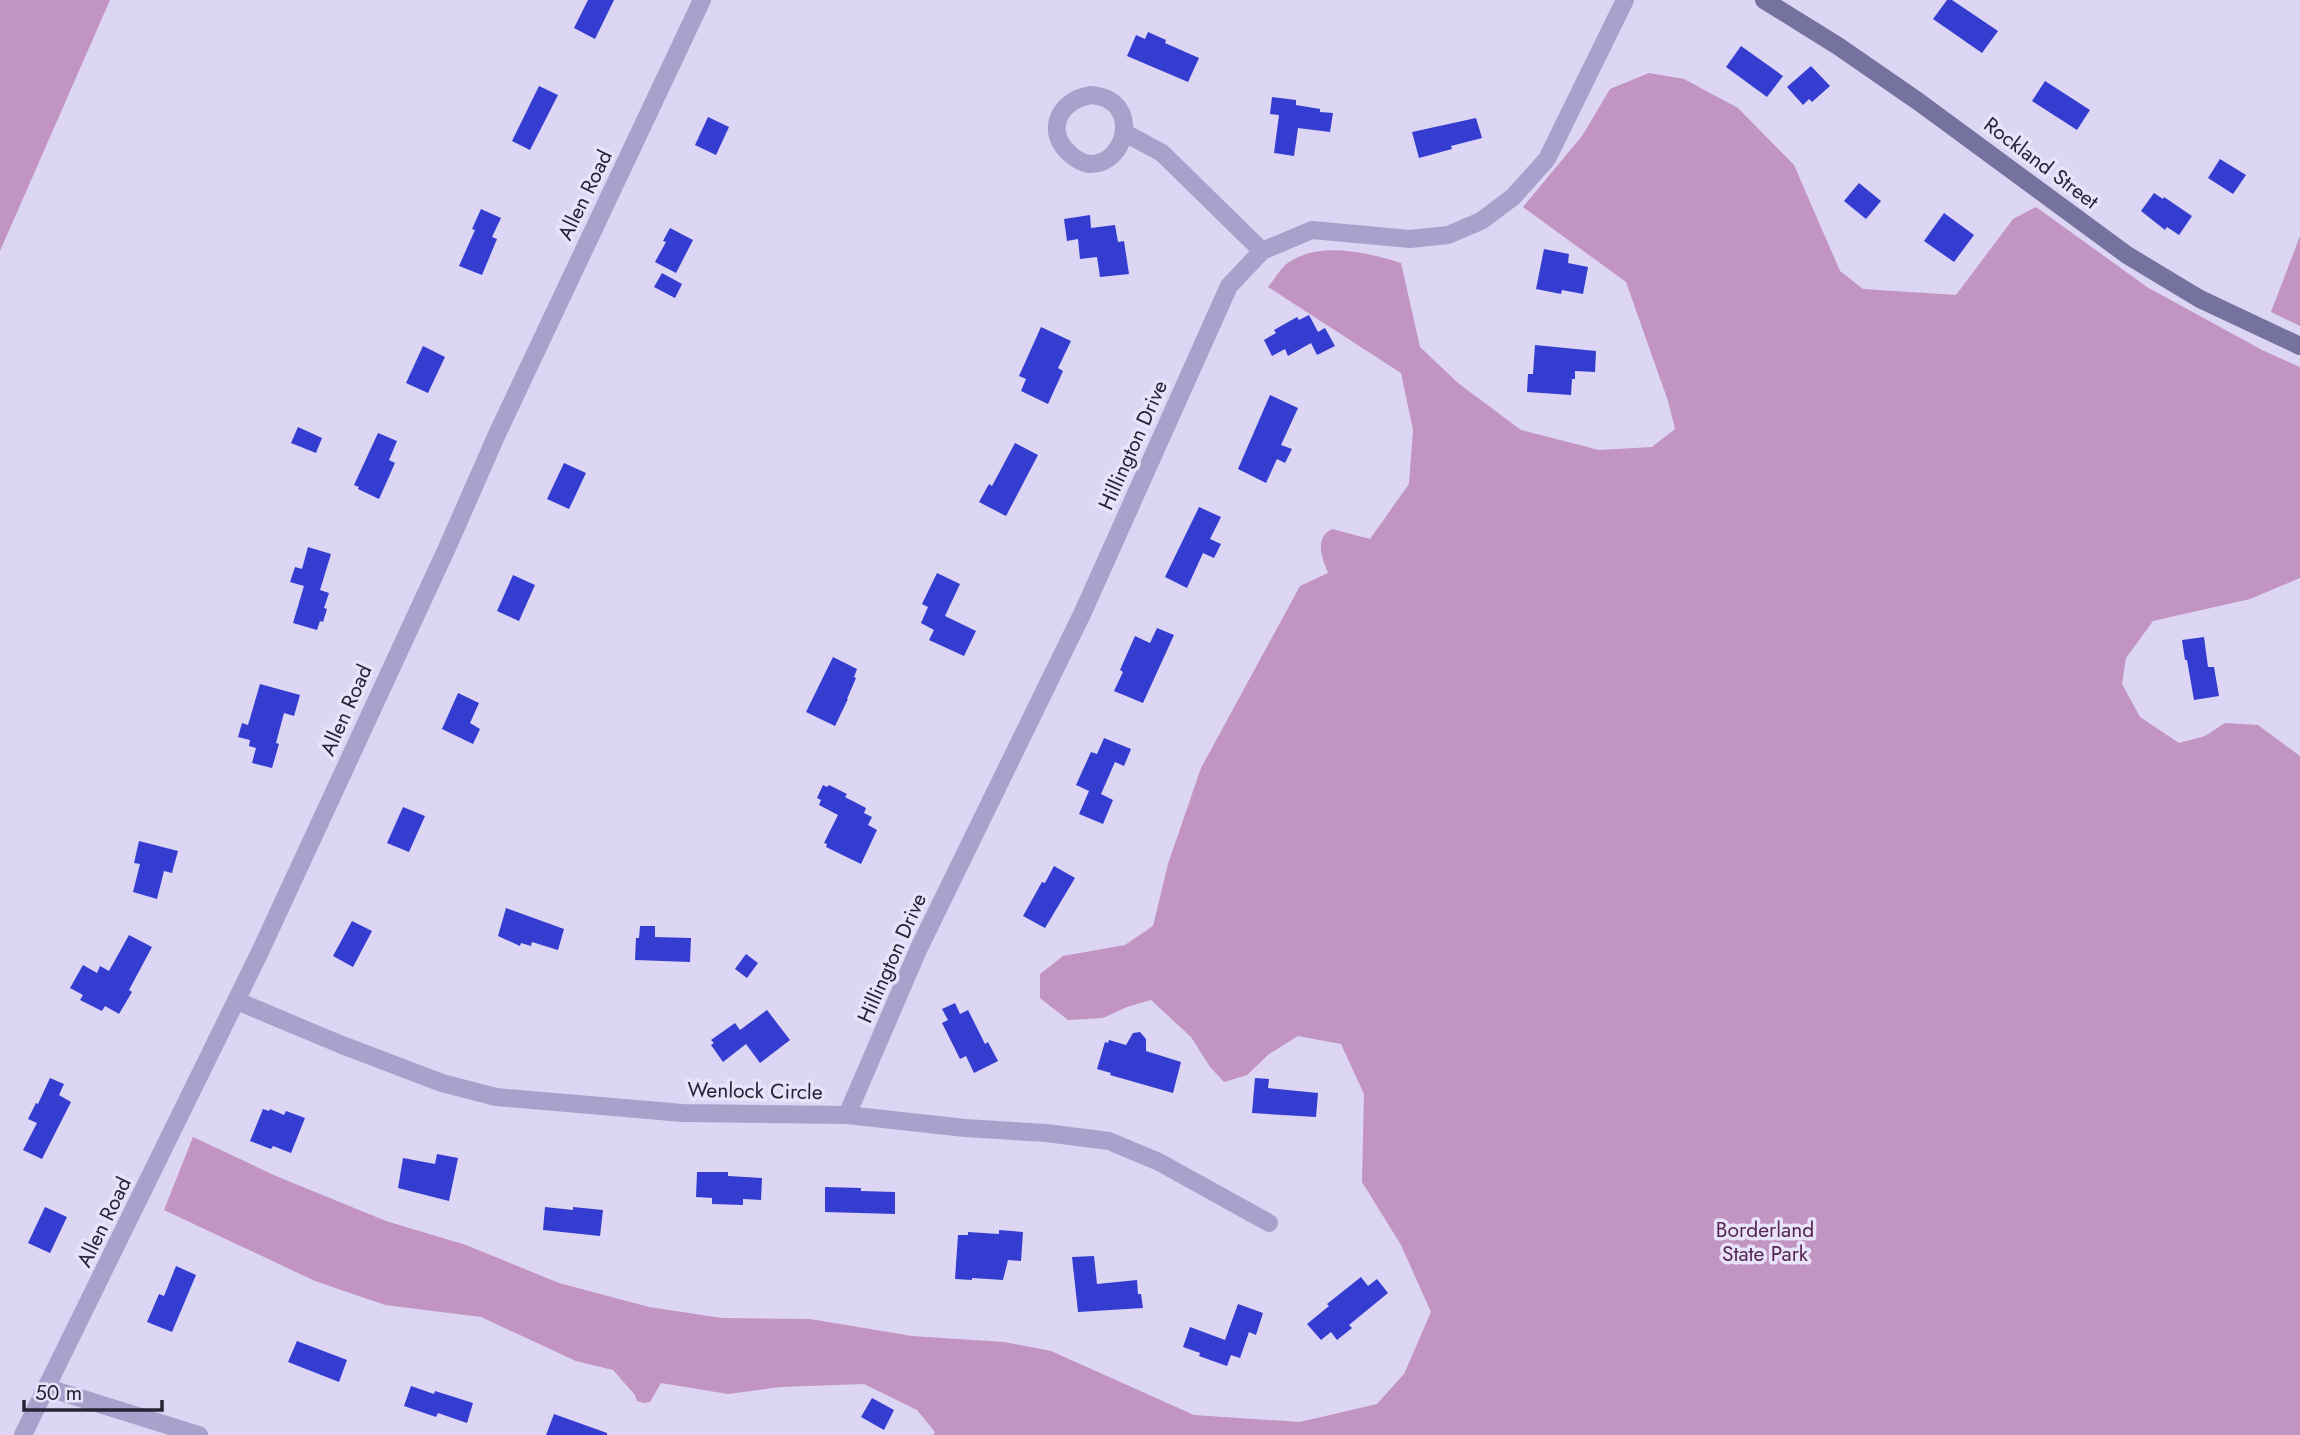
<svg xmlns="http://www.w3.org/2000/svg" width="2300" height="1435" font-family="Jost,sans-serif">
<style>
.green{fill:#c294c1}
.building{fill:#353dd1}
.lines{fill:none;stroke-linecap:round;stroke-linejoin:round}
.street{stroke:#a8a1cb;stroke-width:18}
.secondary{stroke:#75729f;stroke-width:18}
.labels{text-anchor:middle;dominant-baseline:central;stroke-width:7;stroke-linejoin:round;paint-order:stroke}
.street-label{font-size:21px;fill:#252435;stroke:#e8e2fa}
.park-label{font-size:21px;fill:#552651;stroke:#e8e2fa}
</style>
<rect width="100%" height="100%" fill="#dcd5f3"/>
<g class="green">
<polygon points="0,0 110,0 0,251"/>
<path d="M1649 73 1684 79 1738 108 1794 165 1840 271 1863 289 1956 295 2013 219 2036 207 2147 287 2262 350 2300 367V578L2250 599 2153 621 2126 658 2122 684 2140 717 2179 743 2205 736 2225 723 2258 725 2300 756V1435H933L935 1432 917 1410 864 1384 780 1387 728 1394 661 1383 650 1402 644 1403 637 1401 635 1395 613 1370 576 1361 481 1317 385 1305 315 1281 164 1210 193 1137 276 1176 386 1221 466 1245 559 1283 649 1307 722 1318 810 1319 912 1336 1004 1342 1051 1351 1194 1415 1300 1422 1377 1404 1404 1374 1431 1312 1401 1245 1362 1182 1364 1094 1341 1044 1298 1036 1269 1054 1247 1075 1224 1082 1210 1067 1191 1037 1151 1000 1127 1007 1103 1018 1068 1020 1040 998V974L1063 956 1125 945 1153 926 1168 864 1201 768 1300 586 1328 573C1322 558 1314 538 1332 529L1370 539 1409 484 1413 430 1401 373 1268 287C1274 280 1279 271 1285 265 1317 240 1366 252 1401 263L1420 347 1458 383 1521 430 1599 450 1652 447 1675 429 1668 401 1626 282 1523 207 1582 136 1610 89Z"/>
<polygon points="2300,236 2300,326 2271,312"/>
</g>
<g class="building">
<polygon points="588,0 614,0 595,39 574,28"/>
<polygon points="1947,0 1952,0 1998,31 1982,53 1933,19"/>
<polygon points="1148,32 1166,40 1165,43 1199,58 1188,82 1127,56 1136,35 1145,39"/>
<polygon points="1741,46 1783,76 1767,97 1726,67"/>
<polygon points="1811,66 1830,86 1812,102 1809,99 1803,105 1787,87"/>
<polygon points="2045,81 2090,110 2077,130 2032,101"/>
<polygon points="539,86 558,95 530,150 512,141"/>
<polygon points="1272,97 1296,100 1296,105 1320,109 1320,112 1333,113 1330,132 1298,128 1294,156 1274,153 1279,115 1270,114"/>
<polygon points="708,117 729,127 716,155 695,145"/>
<polygon points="1476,118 1482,138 1451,146 1452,149 1419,158 1412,132"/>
<polygon points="2220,159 2246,175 2233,194 2208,178"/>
<polygon points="1859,183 1881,201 1866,219 1844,201"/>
<polygon points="2154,193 2163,199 2164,197 2192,216 2179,235 2167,227 2165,230 2141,211"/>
<polygon points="481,209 501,218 492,237 497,239 482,275 459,266 475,230 472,229"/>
<polygon points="1944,213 1974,235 1954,262 1924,241"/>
<polygon points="1090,215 1091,228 1115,225 1118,242 1124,241 1129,274 1100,277 1097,257 1080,259 1078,239 1067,241 1064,219"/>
<polygon points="670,228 693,240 676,273 655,262 666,242 663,241"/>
<polygon points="1544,249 1569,254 1568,263 1588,267 1583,294 1562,290 1561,294 1536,289"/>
<polygon points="662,273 682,284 675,298 654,287"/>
<polygon points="1309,315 1318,332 1325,328 1335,346 1317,355 1311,343 1288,356 1285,349 1272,356 1264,340 1276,333 1274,330 1297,317 1299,320"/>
<polygon points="1041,327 1071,341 1058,368 1063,371 1048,404 1021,391 1026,379 1019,376"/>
<polygon points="1535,345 1596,351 1595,372 1575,371 1575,379 1572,379 1571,395 1527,392 1528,374 1533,374"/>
<polygon points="423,346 445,357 428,393 406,383"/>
<polygon points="1270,395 1298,408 1281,445 1292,449 1285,463 1277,459 1266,483 1238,469"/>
<polygon points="298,427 322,438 316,453 291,443"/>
<polygon points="378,433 397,441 389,460 395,463 379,499 358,489 359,487 354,485"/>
<polygon points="1015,443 1038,455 1006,516 979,502 989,484 992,486"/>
<polygon points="564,463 586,473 569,509 547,499"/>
<polygon points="1199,507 1221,517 1210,539 1221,544 1214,558 1203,553 1187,588 1165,577"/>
<polygon points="308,547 331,554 320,590 329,593 324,608 327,609 323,622 320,621 317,630 293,623 304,586 290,582 295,567 302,569"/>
<polygon points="937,573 960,584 945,616 976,631 964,656 929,640 934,630 921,623 928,607 922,604"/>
<polygon points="513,575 535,585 519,621 497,611"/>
<polygon points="1157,628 1174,635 1143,703 1114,691 1123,672 1120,670 1135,636 1150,643"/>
<polygon points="2204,637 2208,667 2214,667 2219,696 2194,700 2187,660 2185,660 2182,640"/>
<polygon points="833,657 857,669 854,677 856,678 847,699 848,699 835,726 806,712"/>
<polygon points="260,684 300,695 294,716 284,713 276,743 279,744 272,768 252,763 256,748 249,746 250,740 238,737 242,723 248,725"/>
<polygon points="458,693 479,703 470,723 480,729 473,744 442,729"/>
<polygon points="1104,738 1131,749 1124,766 1115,762 1101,794 1113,800 1103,824 1079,814 1089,791 1076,785 1091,752 1097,754"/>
<polygon points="823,785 827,787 829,785 847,794 845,797 866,808 864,813 872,817 868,825 877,830 861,864 826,847 827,844 824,843 838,815 819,805 821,800 817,798"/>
<polygon points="403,807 425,816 409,852 387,843"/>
<polygon points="139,841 178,851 172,873 164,871 157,899 133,892 140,864 134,863"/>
<polygon points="1054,866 1075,878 1045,928 1023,916 1042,882 1045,883"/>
<polygon points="506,908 564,929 558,950 532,942 531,946 521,943 520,946 498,936"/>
<polygon points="352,921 372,931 353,967 333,956"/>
<polygon points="640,926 655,926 655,937 691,938 690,962 635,960 636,938 639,938"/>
<polygon points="129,935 152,947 129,990 132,992 119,1014 105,1006 102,1011 80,1000 83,995 70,988 83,965 97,973 100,966 109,971"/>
<polygon points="746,954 758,963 747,978 735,969"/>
<polygon points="955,1003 960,1014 968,1010 985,1044 988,1042 998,1061 974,1073 966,1056 960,1059 942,1023 948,1020 942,1009"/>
<polygon points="767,1010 790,1040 760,1063 746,1044 723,1062 711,1045 714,1043 711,1040 735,1023 740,1030"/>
<polygon points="1140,1032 1146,1039 1146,1051 1181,1062 1173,1093 1110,1075 1111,1073 1097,1069 1105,1042 1108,1043 1109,1040 1126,1045 1133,1033"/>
<polygon points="50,1078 64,1084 59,1095 71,1102 42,1159 23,1150 37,1123 28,1119 36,1103 38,1104"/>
<polygon points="1255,1078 1269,1079 1268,1088 1318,1093 1316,1117 1252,1113"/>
<polygon points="263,1109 269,1111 270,1109 284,1115 286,1111 305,1118 291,1153 273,1146 271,1149 250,1141"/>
<polygon points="437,1154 458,1158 449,1201 398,1188 403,1158 435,1164"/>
<polygon points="697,1172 728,1172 728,1176 762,1178 761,1200 743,1199 743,1205 712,1204 712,1198 696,1197"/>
<polygon points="825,1187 861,1188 861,1191 895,1192 895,1214 825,1212"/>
<polygon points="45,1207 67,1217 50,1253 28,1243"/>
<polygon points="545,1207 573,1210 573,1207 603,1210 600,1236 543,1230"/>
<polygon points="999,1230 1023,1232 1021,1261 1008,1260 1003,1280 972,1278 972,1280 955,1279 958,1235 968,1235 968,1232 999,1234"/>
<polygon points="1094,1256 1097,1284 1137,1280 1138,1294 1141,1294 1143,1308 1078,1312 1072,1257"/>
<polygon points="176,1266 196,1275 172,1332 147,1322 159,1294 164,1296"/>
<polygon points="1361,1277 1368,1286 1377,1279 1388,1293 1349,1325 1352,1328 1337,1340 1331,1332 1321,1340 1307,1324 1329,1306 1327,1304"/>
<polygon points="1238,1304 1263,1313 1256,1335 1249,1332 1240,1358 1231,1355 1227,1366 1199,1356 1200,1353 1183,1347 1190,1327 1225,1340"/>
<polygon points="297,1341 347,1360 339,1382 288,1362"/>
<polygon points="411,1386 434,1394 435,1391 473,1403 467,1423 438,1413 436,1417 404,1406"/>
<polygon points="872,1398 894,1410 884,1430 861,1417"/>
<polygon points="554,1414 607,1433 607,1435 546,1435"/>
</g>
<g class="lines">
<g class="street">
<path d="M1091 95C1143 99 1127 166 1089 164 1082 163 1074 158 1070 154 1044 131 1059 100 1091 95Z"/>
<polyline points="1125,133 1162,153 1262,251"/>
<polyline points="237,1001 342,1045 442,1083 496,1097 683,1113 847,1115 965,1128 1046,1133 1109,1141 1159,1162 1269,1223"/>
<polyline points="847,1115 919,948 1083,612 1229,286 1262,251 1312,230 1410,239 1448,235 1481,221 1513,197 1547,159 1625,0"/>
<polyline points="48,1388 199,1435"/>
<polyline points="23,1435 259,954 447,548 498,432 702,0"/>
</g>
<polyline class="secondary" points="1764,0 1838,46 1919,102 2127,255 2200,299 2300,346"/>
</g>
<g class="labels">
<g class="street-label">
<text transform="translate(2041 163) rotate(37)">Rockland Street</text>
<text transform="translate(585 195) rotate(-64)">Allen Road</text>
<text transform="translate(1133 445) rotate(-66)">Hillington Drive</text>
<text transform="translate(346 710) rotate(-66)">Allen Road</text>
<text transform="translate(892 958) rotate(-66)">Hillington Drive</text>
<text transform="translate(755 1091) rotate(1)">Wenlock Circle</text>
<text transform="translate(104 1222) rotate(-64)">Allen Road</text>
</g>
<g class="park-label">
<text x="1765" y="1230">Borderland<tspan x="1765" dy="24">State Park</tspan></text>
</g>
</g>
<path d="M24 1400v10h138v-10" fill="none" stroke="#252435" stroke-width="3.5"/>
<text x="35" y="1400" font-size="21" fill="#252435" stroke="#e8e2fa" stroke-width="5" paint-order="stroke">50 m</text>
</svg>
